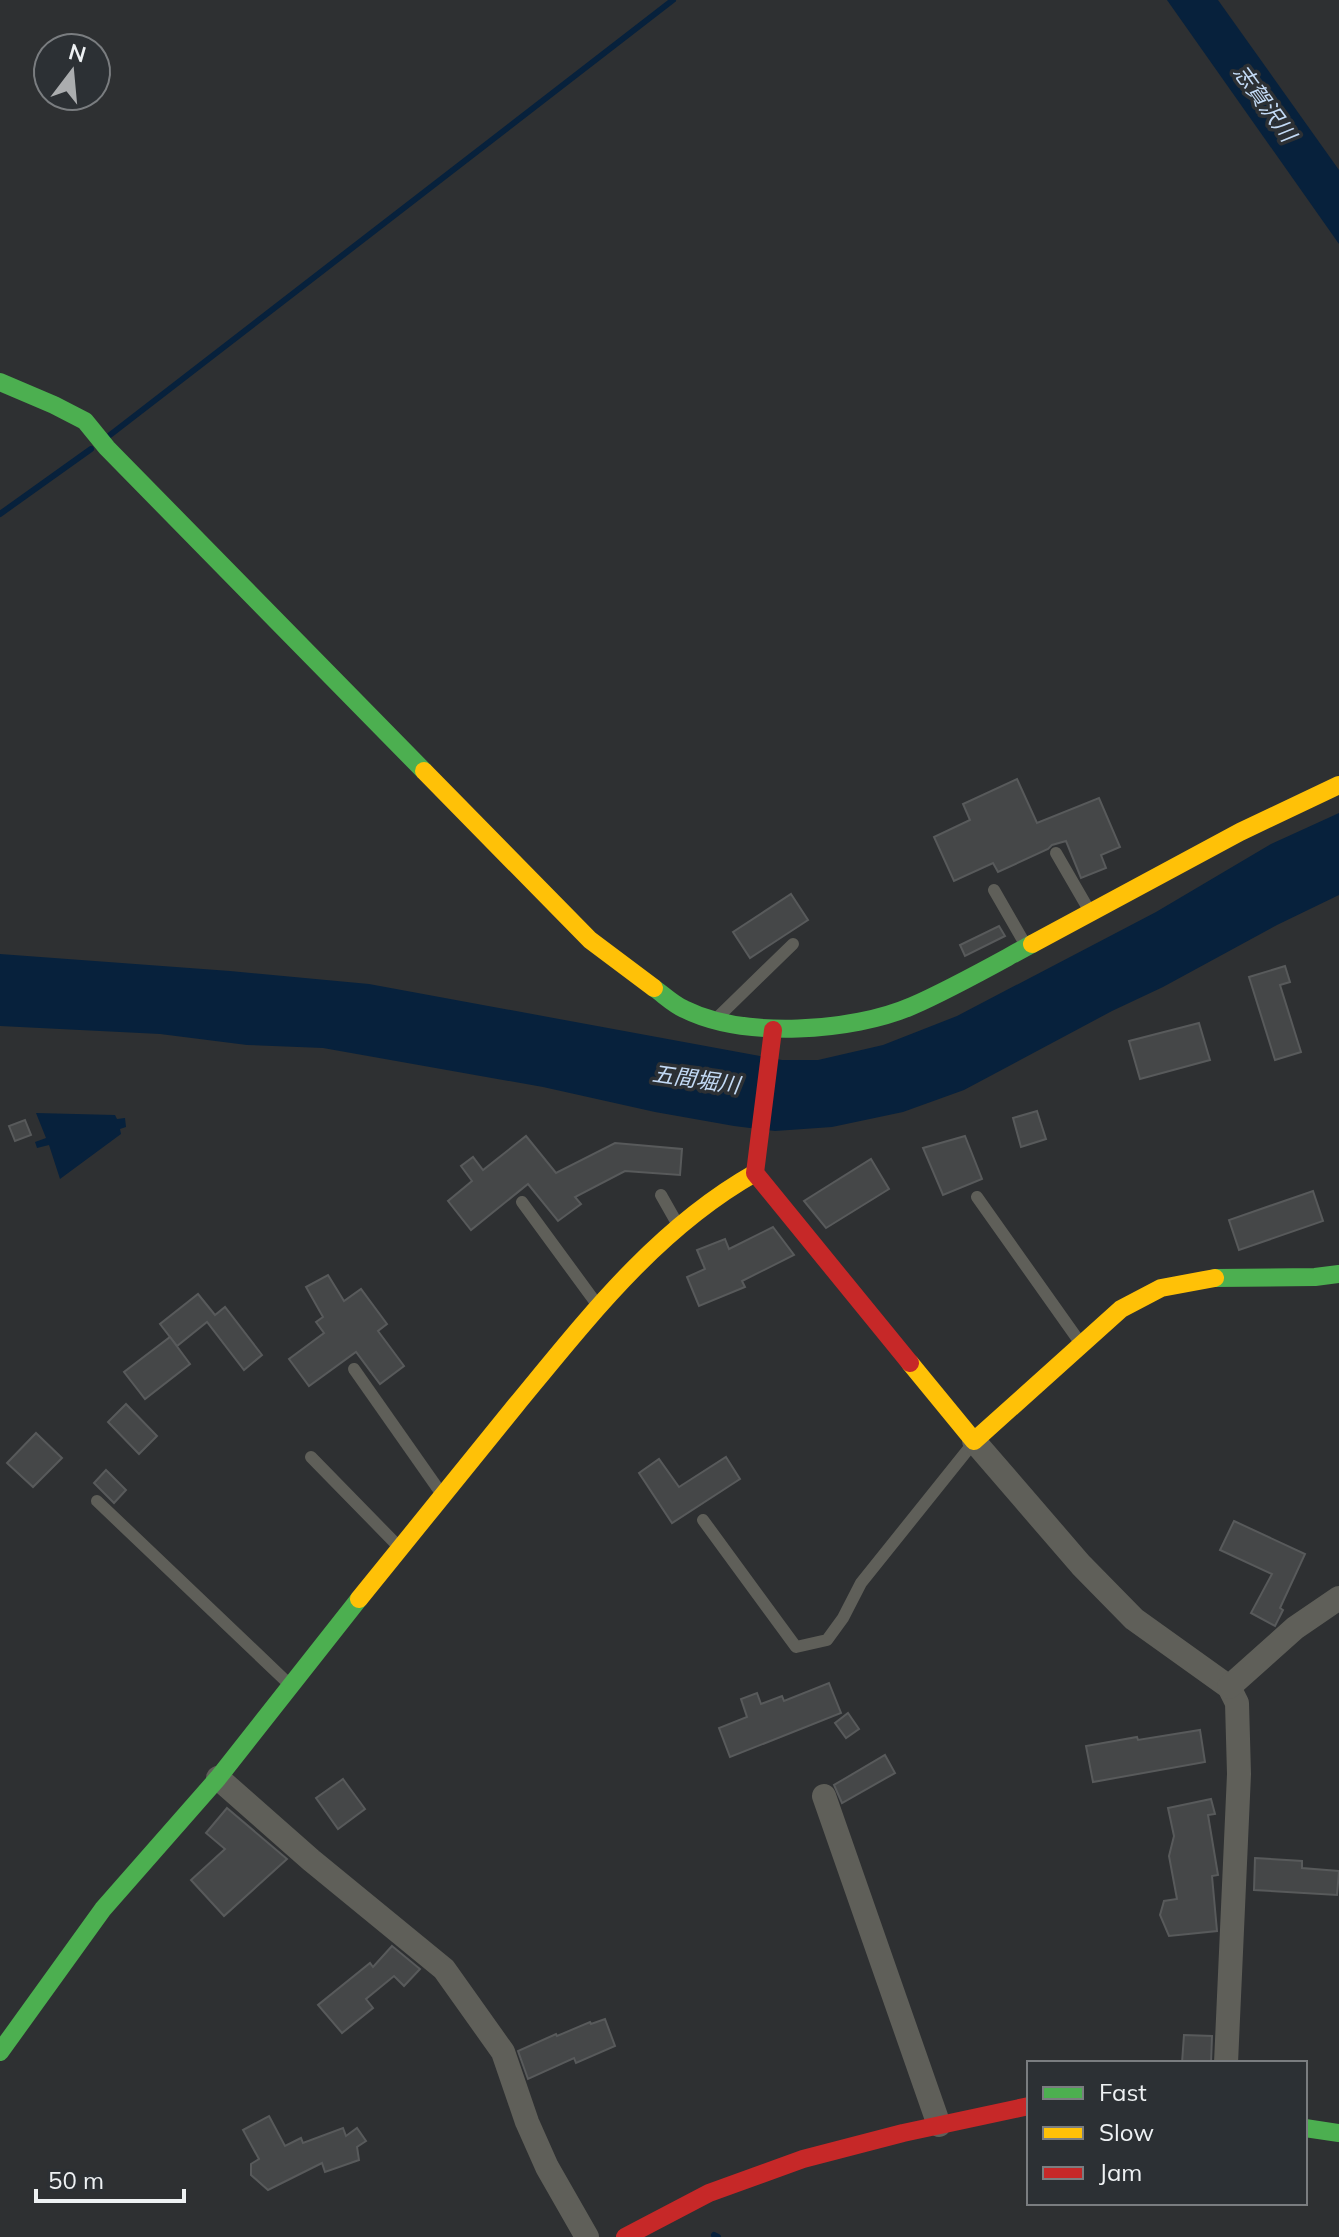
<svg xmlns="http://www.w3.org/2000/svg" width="1339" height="2237" font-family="Mulish,'Noto Sans JP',sans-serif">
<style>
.water{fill:#07213c}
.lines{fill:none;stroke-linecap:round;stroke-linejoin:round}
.stream{stroke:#07213c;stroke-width:6}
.building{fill:#454748;stroke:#585a5b;stroke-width:2}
.lane{stroke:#5f5f59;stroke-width:12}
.street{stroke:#5f5f59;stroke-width:24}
.fast{stroke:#4caf50;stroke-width:18}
.slow{stroke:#ffc107;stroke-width:18}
.jam{stroke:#c62828;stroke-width:18}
.labels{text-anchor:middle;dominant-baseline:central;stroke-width:7;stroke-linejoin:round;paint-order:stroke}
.water-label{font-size:22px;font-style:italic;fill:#c3daf5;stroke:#2c3034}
</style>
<rect width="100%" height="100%" fill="#2e3032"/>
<g class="water">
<polygon points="1167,0 1218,0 1339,170 1339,244"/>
<polygon points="1339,813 1339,895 1277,925 1163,987 1112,1011 964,1090 903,1112 832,1127 775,1131 734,1126 655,1112 543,1087 323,1048 247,1045 160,1034 0,1026 0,954 230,971 369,984 782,1060 818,1060 883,1045 957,1016 1156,912 1271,844"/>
<polygon points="36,1113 115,1115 117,1119 125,1118 126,1127 120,1129 121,1134 60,1179 49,1145 37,1148 35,1142 46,1138"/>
</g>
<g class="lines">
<g class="stream">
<polyline points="110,435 673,0"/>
<polyline points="0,514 91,449"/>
<polyline points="714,2235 718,2237"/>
</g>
</g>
<g class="building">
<polygon points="1017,779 1037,823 1099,798 1120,847 1101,855 1106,868 1081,878 1066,841 1052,845 1048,849 998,872 993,863 954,881 934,837 970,820 963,804"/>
<polygon points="791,894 808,920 750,958 733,932"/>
<polygon points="999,926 1005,936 965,956 960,945"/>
<polygon points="1285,966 1290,982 1280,985 1301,1052 1275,1060 1249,977"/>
<polygon points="1199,1023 1210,1060 1140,1079 1129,1041"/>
<polygon points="1037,1111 1046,1139 1021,1147 1013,1118"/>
<polygon points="25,1120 31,1135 15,1141 9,1126"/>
<polygon points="526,1136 556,1173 615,1143 682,1149 680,1175 625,1171 575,1197 581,1204 558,1221 528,1184 471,1230 448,1201 472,1181 461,1166 473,1157 483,1170"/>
<polygon points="965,1136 982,1179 943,1195 923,1148"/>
<polygon points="871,1159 889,1189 826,1228 804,1201"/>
<polygon points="1313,1191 1323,1221 1239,1250 1229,1220"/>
<polygon points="773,1227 794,1255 742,1281 745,1287 699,1306 687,1277 705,1269 697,1250 725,1239 729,1249"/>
<polygon points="328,1275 344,1301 361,1289 387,1324 378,1331 404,1366 380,1384 356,1352 309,1386 289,1359 324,1333 316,1322 323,1317 306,1287"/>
<polygon points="198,1294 215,1315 225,1307 262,1355 244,1370 207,1322 177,1346 160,1324"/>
<polygon points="170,1337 190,1364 145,1399 124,1372"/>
<polygon points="126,1404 157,1436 139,1454 108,1422"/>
<polygon points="36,1433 62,1458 33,1487 7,1463"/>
<polygon points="726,1457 740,1479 672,1523 639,1473 659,1459 679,1487"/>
<polygon points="106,1470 126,1490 114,1503 94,1483"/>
<polygon points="1234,1521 1305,1554 1280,1608 1283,1610 1275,1626 1251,1613 1272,1574 1220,1550"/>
<polygon points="829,1683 841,1713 730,1757 719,1728 747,1717 741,1699 757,1693 761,1704 782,1696 784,1701"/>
<polygon points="848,1713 859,1729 846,1738 835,1723"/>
<polygon points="1200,1730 1205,1762 1093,1782 1086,1746 1137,1737 1138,1740"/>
<polygon points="885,1755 895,1773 842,1803 834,1785"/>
<polygon points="343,1779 365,1809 338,1829 316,1798"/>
<polygon points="1211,1799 1215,1814 1208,1815 1218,1875 1212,1876 1217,1931 1169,1936 1160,1915 1164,1901 1177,1899 1169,1856 1174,1836 1168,1808"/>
<polygon points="227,1808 287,1859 224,1916 191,1880 225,1849 206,1833"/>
<polygon points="1255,1858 1302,1861 1302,1868 1339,1871 1337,1895 1254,1890"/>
<polygon points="392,1946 420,1969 404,1986 394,1976 366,1999 373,2008 342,2033 318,2005 370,1963 373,1967"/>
<polygon points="605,2019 615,2046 576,2063 574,2058 528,2079 518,2051 556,2034 557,2036 590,2022 591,2024"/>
<polygon points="1184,2035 1212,2036 1211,2063 1182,2063"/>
<polygon points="269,2116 285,2146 301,2138 303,2143 343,2128 346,2136 357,2128 366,2141 357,2147 359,2160 325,2172 322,2163 268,2190 251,2175 251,2164 259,2159 243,2130"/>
</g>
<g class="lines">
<g class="lane">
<polyline points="1056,853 1089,910"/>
<polyline points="994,890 1025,944"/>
<polyline points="720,1015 793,944"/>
<polyline points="661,1195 678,1225"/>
<polyline points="977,1197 1079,1341"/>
<polyline points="522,1202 596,1303"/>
<polyline points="354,1369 441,1493"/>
<polyline points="311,1457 398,1546"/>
<polyline points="97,1501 289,1684"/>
<polyline points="703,1520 796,1647 827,1640 843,1618 861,1583 974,1442"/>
</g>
<g class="street">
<polyline points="974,1441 1081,1565 1134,1619 1229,1687 1237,1703 1239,1774 1226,2063"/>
<polyline points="1229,1687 1295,1628 1339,1598"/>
<polyline points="218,1778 311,1860 444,1969 503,2052 527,2122 547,2167 587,2237"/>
<polyline points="824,1796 939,2125"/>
</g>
<g class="fast">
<polyline points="0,382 54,405 85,421 107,448 424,771"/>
<path d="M654 988C664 995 673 1004 684 1009 744 1039 852 1032 912 1006 953 988 993 965 1032 944"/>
<polyline points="1215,1278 1315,1277 1339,1274"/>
<polyline points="0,2052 103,1909 218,1778 359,1599"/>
<polyline points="1305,2128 1339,2133"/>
</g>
<g class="slow">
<polyline points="424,771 590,940 654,988"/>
<polyline points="1032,944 1240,832 1339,785"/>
<polyline points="910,1363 974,1441 1121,1309 1161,1288 1215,1278"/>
<path d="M359 1599C411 1534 464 1470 516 1405 587 1319 656 1229 755 1173"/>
</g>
<g class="jam">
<polyline points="773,1030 755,1173 910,1363"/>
<polyline points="625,2237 709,2193 803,2159 903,2133 1029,2106"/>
</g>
</g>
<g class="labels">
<g class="water-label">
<text transform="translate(1265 103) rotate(54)">志賀沢川</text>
<text transform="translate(696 1079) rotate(8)">五間堀川</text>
</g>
</g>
<rect x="1027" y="2061" width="280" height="144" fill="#2c3034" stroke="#7a7d80" stroke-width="2"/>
<rect x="1043" y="2087" width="40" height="12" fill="#4caf50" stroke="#7a7d80" stroke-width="2"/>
<text x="1099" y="2101" font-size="24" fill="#eef1f3">Fast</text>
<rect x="1043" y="2127" width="40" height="12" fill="#ffc107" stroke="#7a7d80" stroke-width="2"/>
<text x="1099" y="2141" font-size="24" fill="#eef1f3">Slow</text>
<rect x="1043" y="2167" width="40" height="12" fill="#c62828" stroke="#7a7d80" stroke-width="2"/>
<text x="1099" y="2181" font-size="24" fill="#eef1f3">Jam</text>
<g transform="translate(72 72) rotate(16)"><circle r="38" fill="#2c3034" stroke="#7a7d80" stroke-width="2"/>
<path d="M0-6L14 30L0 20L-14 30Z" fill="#abadaf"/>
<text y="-12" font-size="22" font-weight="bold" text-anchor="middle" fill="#eef1f3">N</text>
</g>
<path d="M36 2189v12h148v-12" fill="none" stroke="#eef1f3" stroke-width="4"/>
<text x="48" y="2189" font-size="24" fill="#eef1f3" stroke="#2c3034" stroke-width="6" paint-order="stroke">50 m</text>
</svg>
